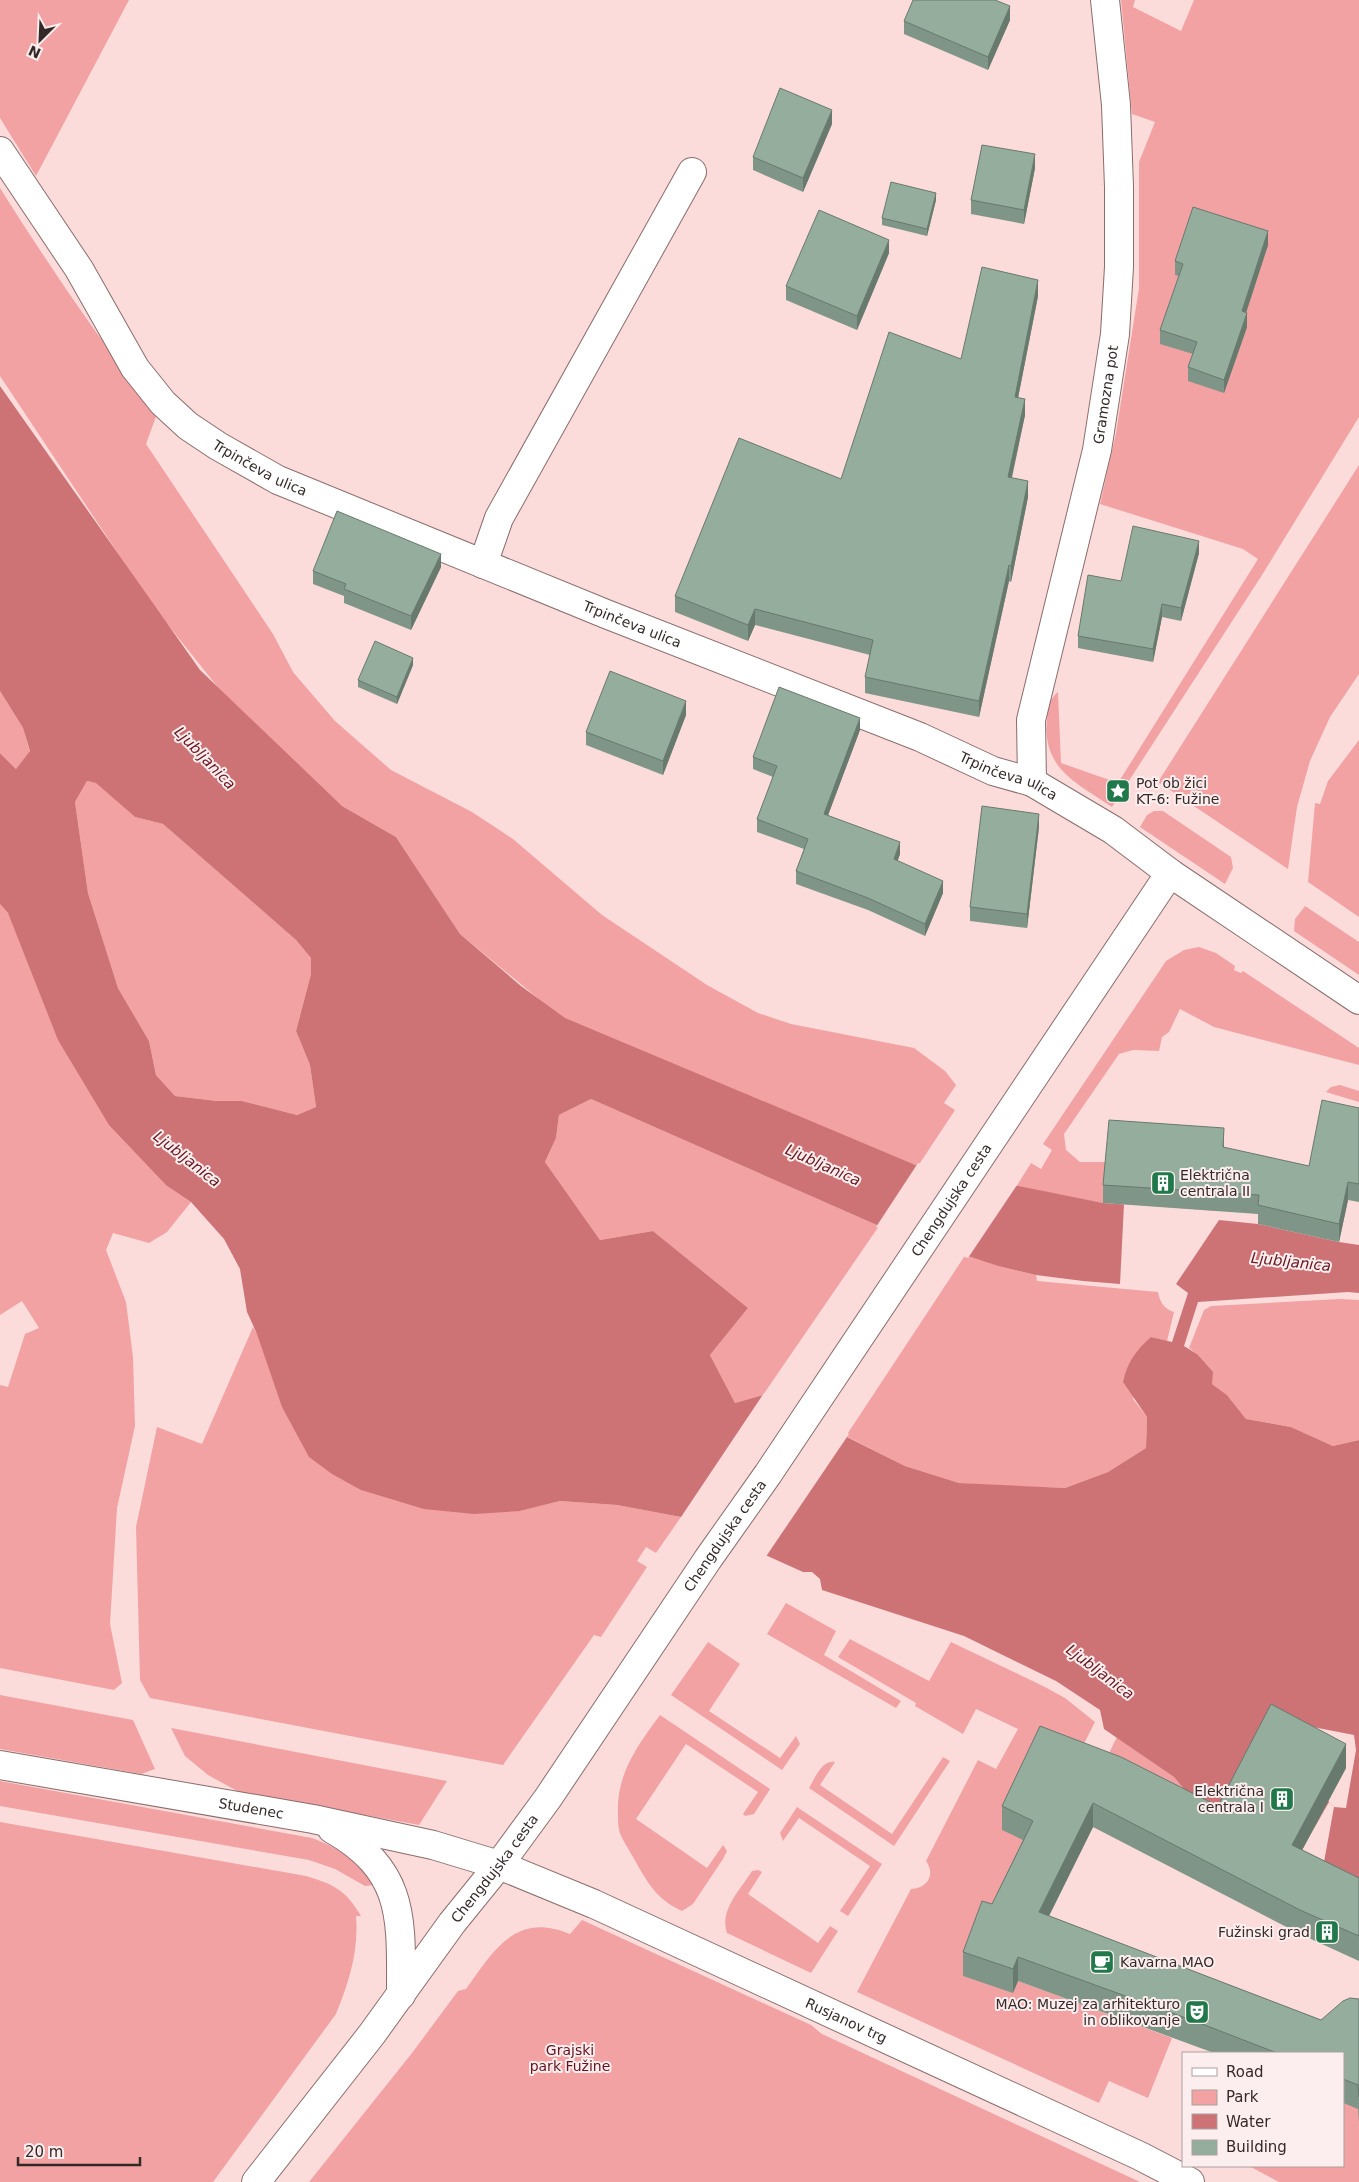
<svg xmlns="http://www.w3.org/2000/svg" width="1359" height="2182" font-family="'DejaVu Sans',sans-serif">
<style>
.green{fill:#f2a2a2}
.water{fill:#cd7375;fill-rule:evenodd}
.pier{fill:#fcdcdb}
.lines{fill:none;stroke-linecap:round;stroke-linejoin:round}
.minor-casing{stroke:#896d6c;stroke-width:30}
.minor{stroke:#fff;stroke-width:28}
.wall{fill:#7f9587}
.shaded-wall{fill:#68796e}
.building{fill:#94ad9d;stroke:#68796e}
.labels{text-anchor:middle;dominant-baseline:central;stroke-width:4;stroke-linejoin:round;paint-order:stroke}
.street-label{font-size:14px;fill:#352928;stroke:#fceeee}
.poi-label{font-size:14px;fill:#352928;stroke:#fceeee;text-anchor:start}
.park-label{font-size:14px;fill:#64111d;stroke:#fceeee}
.water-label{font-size:15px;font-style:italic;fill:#67151f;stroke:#fceeee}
</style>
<rect width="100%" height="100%" fill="#fcdcdb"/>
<g class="green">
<polygon points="0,0 129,0 36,176 0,118"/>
<path d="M1121 0H1135L1133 7 1181 31 1194 0H1359V417L1262 575 1112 807C1077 783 1042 769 1047 720 1048 708 1049 699 1058 692L1061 763 1118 783 1258 559 1243 549 1100 504 1116 433 1139 288V162L1155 122 1132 114Z"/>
<path d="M0 188C49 266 101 342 157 414L146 444 273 634 293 672 335 721 391 770 472 812 513 839 602 915 707 985 758 1013 791 1024 914 1048 945 1071 956 1085 944 1103 955 1110 918 1166 563 1019 460 934 396 837 342 806 240 715 153 606 0 376Z"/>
<polygon points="1359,465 1359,674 1330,717 1310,761 1297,807 1288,869 1158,782"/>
<polygon points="0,691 23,728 30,752 16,769 0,753"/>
<polygon points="1359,740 1359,917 1308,882 1315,803 1320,804 1328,781"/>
<polygon points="87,781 97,783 135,817 163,824 296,940 311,958 311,974 296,1031 310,1065 316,1107 297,1115 242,1101 217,1101 175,1096 156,1075 149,1041 118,988 88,893 75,802"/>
<polygon points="1154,811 1163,811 1231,857 1233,868 1225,884 1140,827 1147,815"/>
<polygon points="0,904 8,913 167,1186 191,1202 167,1232 149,1243 113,1233 106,1250 126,1302 133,1357 135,1426 117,1508 110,1624 122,1683 114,1690 0,1668 0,1385 8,1387 25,1334 39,1328 22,1301 0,1315"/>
<polygon points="1305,906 1359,942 1359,975 1294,931 1295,919"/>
<polygon points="1199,947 1216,953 1235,966 1234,970 1241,973 1243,971 1359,1048 1359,1065 1214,1027 1180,1009 1169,1032 1162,1037 1159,1051 1133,1050 1119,1054 1064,1134 1066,1150 1080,1162 1107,1162 1103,1203 1016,1187 1031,1163 1041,1169 1052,1150 1043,1144 1166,961 1184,950"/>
<polygon points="1340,1085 1359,1091 1359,1102 1326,1092 1331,1087"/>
<polygon points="591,1099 879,1226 763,1395 735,1403 710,1355 748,1308 653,1231 600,1240 545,1162 556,1138 559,1115"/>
<path d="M966 1254 998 1266 1036 1275 1037 1281 1158 1292C1160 1302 1164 1309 1174 1312L1167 1341 1151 1337 1133 1399 1147 1417 1146 1448 1108 1472 1065 1488 1008 1486 959 1483 905 1466 846 1436Z"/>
<polygon points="1340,1299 1359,1300 1359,1440 1333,1446 1291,1427 1246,1419 1227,1395 1212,1384 1197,1354 1189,1348 1204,1310 1211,1306"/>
<polygon points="253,1327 257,1334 520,1511 560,1501 617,1505 681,1517 656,1553 646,1547 637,1561 647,1567 601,1637 594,1635 503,1765 150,1698 140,1680 136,1527 157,1427 202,1444"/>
<polygon points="786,1603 836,1631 824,1655 901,1701 896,1708 767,1634"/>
<path d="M850 1639 929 1681 951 1642 1045 1687 1065 1698 1095 1722 1033 1845 1013 1993 1018 1981 1172 2038 1148 2098 1109 2081 1099 2103 857 1992 911 1889C927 1888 936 1875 926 1861L978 1760 996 1769 1018 1729 976 1709 963 1734 915 1706 916 1703 838 1657Z"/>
<polygon points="708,1642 740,1664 709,1711 780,1758 796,1736 800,1744 782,1770 671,1695"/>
<polygon points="0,1695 133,1720 155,1769 141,1774 0,1749"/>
<path d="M660 1715 770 1789 754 1814 745 1816 743 1814 758 1792 686 1744 636 1819 707 1868 723 1845 727 1851 723 1859 693 1904 682 1911C660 1901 650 1887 638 1866 633 1856 626 1846 621 1836 618 1829 618 1821 618 1814 616 1774 638 1745 660 1715Z"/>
<polygon points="171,1728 447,1781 419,1825 239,1792 208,1775 185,1756"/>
<polygon points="1117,1737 1174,1777 1218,1830 1099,1773"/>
<path d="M943 1757 950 1761 894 1846 809 1788C815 1778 822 1759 835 1762L820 1785 892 1834Z"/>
<path d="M0 1781 312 1838C341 1849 356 1860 374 1885L365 1886 335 1869 309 1860 0 1806Z"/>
<polygon points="797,1807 882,1864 848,1916 840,1911 870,1866 799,1818 783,1841 780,1833"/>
<path d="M0 1822 306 1876C333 1884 346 1890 361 1916H356C359 1951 349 1982 336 2014L213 2182H0Z"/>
<path d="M758 1870 762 1872 748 1894 818 1943 830 1926 838 1931 811 1973 727 1933C719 1910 741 1889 752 1871Z"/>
<path d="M582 1920 811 2025 822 2034 1140 2182H309L412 2053 458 1991 466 1989C494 1950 516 1911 570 1934Z"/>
<polygon points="1343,2103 1359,2109 1359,2182 1279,2182 1249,2166 1343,2166"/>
</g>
<path class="water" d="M0 386 200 670 342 806 396 837 460 934 521 986 565 1018 918 1166 1103 1203 1219 1211V1220L1258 1224 1339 1242 1359 1245V1293L1348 1292 1198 1302 1184 1346 1197 1354 1213 1372 1212 1384 1227 1395 1246 1419 1291 1427 1333 1446 1359 1440V1891L1218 1830 1174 1777 1104 1729 1100 1710 1056 1681 964 1636 822 1590 820 1579 812 1572H803L681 1517 617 1505 560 1501 520 1511 474 1514 424 1509 361 1490 332 1474 309 1457 282 1407 257 1334 247 1312 240 1269 224 1239 191 1202 167 1186 109 1125 58 1040 8 913 0 904V753L16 769 30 751 23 728 0 691ZM87 781 96 783 135 817 163 824 296 940 311 958V974L296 1031 310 1065 316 1107 297 1115 242 1101H217L175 1096 156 1075 149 1041 118 988 88 893 75 802ZM591 1099 879 1226 998 1266 1036 1275 1083 1281 1120 1284H1176L1188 1293 1172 1342 1151 1337C1136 1350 1127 1363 1123 1382L1147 1417 1146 1448 1108 1472 1065 1488 959 1483 905 1466 763 1395 735 1403 710 1355 748 1308 653 1231 600 1240 545 1162 556 1138 559 1115ZM1277 1720 1354 1735 1356 1750 1346 1808 1334 1807 1329 1802Z"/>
<g class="pier">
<polygon points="918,1163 1017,1185 968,1258 876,1227"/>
<polygon points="1124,1204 1219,1211 1219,1220 1176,1284 1120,1284"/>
<polygon points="764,1393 849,1434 765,1558 679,1520"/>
<polygon points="1329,1802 1334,1807 1322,1873 1295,1862"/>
</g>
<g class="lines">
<defs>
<g id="minor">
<path id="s1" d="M0 151 79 269 135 368 163 403 188 426 218 446 278 480 606 614 920 737 993 771 1032 782 1113 830 1170 873 1359 1000"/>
<polyline points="483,564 499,518 692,172"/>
<path id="s2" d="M1032 782 1031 720 1097 450 1115 334 1119 267V187L1116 105 1105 0"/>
<path id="s3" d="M0 1765 313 1819 433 1845 499 1865 594 1904 1140 2156 1190 2182"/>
<path d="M332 1829C406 1871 401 1919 401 1995"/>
<path id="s4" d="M256 2182 372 2034 452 1923 499 1865 548 1798 708 1559 768 1474 1170 873"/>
</g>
</defs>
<use href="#minor" class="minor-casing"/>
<use href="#minor" class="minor"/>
</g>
<g class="wall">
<polygon points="1010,20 988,70 904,34 904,21"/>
<polygon points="832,124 803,192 753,170 753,157"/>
<polygon points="1035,168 1024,224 971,214 971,200"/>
<polygon points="936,200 927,236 882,225 882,218"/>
<polygon points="1268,245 1246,313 1247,327 1224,393 1188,381 1188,367 1193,354 1160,344 1160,330 1179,276 1175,275 1175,261"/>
<polygon points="889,253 857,330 786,300 786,286"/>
<polygon points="1038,296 1018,398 1025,415 1012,478 1028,497 1011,582 1009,581 979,717 865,693 865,677 870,655 755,625 748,641 675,612 675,596 841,479 961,359"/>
<polygon points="1199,553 1181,621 1162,617 1153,662 1078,648 1078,636 1121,581"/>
<polygon points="441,567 411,630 344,603 344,596 313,584 313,571"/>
<polygon points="413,665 397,704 358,687 358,680"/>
<polygon points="686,715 663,775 586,745 586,732"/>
<polygon points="860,730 828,815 900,854 897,861 943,893 925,936 868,910 796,884 796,871 804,849 757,832 757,819 773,777 753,769 753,757"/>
<polygon points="1039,827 1027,928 970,921 970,907"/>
<polygon points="1359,1108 1359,1202 1348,1200 1339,1242 1258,1224 1258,1214 1103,1203 1103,1185 1224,1148 1309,1166"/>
<polygon points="1040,1726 1218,1806 1346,1768 1302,1850 1359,1878 1359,1961 1300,1934 1093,1827 1049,1916 1321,2020 1359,1999 1359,2122 1358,2109 1343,2103 1343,2053 1214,2053 1018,1981 1013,1993 963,1976 963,1952 992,1904 1023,1840 1002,1830 1002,1806"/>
</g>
<g class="shaded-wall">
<polygon points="1010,6 1010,20 988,70 988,57"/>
<polygon points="832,110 832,124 803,192 803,178"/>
<polygon points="1035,154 1035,168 1024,224 1024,210"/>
<polygon points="936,193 936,200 927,236 927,229"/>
<polygon points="1268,231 1268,245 1242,325 1242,311"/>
<polygon points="889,240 889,253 857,330 857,316"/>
<polygon points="1038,280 1038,296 1015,413 1015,397"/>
<polygon points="1247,313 1247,327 1224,393 1224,380"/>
<polygon points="1025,399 1025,415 1008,493 1008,477"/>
<polygon points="1028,481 1028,497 1011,582 1011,566"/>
<polygon points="1199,541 1199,553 1181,621 1181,608"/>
<polygon points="441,554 441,567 411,630 411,616"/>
<polygon points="1009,565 1009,581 979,717 979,701"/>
<polygon points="1162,604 1162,617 1153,662 1153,649"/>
<polygon points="755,609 755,625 748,641 748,625"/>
<polygon points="413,658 413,665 397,704 397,697"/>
<polygon points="686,701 686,715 663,775 663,761"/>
<polygon points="860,718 860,730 824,826 824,814"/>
<polygon points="1039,814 1039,827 1027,928 1027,914"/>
<polygon points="900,842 900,854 894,872 894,859"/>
<polygon points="943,881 943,893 925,936 925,924"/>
<polygon points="1224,1128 1224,1147 1223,1166 1223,1147"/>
<polygon points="1348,1182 1348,1200 1339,1242 1339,1224"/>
<polygon points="1346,1744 1346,1768 1292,1869 1292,1845"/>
<polygon points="1093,1803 1093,1827 1039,1936 1039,1912"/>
<polygon points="1018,1957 1018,1981 1013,1993 1013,1969"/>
</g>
<g class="building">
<polygon points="913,0 995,0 1010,6 988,57 904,21"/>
<polygon points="780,88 832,110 803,178 753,157"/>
<polygon points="982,145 1035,154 1024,210 971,200"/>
<polygon points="891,182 936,193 927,229 882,218"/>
<polygon points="1193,207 1268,231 1242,311 1247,313 1224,380 1188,367 1197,342 1160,330 1183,264 1175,261"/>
<polygon points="819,210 889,240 857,316 786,286"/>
<polygon points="982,267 1038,280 1015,397 1025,399 1008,477 1028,481 1011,566 1009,565 979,701 865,677 873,640 755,609 748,625 675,596 739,438 841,479 889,332 961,359"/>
<polygon points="337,511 441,554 411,616 344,589 346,584 313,571"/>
<polygon points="1133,526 1199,541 1181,608 1162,604 1153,649 1078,636 1088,575 1121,581"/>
<polygon points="375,641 413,658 397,697 358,680"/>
<polygon points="610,671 686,701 663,761 586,732"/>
<polygon points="779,687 860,718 824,814 900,842 894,859 943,881 925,924 868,898 796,871 808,839 757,819 777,766 753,757"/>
<polygon points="982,806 1039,814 1027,914 970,907"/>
<polygon points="1322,1100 1359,1108 1359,1184 1348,1182 1339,1224 1258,1205 1259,1195 1103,1185 1109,1120 1224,1128 1223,1147 1309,1166"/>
<polygon points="1271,1704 1346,1744 1292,1845 1359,1878 1359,1936 1300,1910 1093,1803 1039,1912 1321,2020 1343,2001 1350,1998 1359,1999 1359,2097 1358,2085 1343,2079 1343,2053 1277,2053 1197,2022 1018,1957 1013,1969 963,1952 982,1901 992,1904 1033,1821 1002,1806 1040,1726 1121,1757 1218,1806"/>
</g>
<defs>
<symbol id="sight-square" viewBox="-11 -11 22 22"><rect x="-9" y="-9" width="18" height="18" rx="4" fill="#20784b" stroke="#fceeee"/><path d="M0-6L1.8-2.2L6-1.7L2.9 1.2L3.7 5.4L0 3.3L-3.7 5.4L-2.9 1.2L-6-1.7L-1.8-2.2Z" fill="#fff"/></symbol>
<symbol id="building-square" viewBox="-11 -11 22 22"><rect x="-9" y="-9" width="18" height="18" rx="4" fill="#20784b" stroke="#fceeee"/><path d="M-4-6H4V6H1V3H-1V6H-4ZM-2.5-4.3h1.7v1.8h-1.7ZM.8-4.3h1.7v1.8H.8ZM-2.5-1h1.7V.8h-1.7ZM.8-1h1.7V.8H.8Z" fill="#fff"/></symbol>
<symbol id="cafe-square" viewBox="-11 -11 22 22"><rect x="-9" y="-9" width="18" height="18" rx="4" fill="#20784b" stroke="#fceeee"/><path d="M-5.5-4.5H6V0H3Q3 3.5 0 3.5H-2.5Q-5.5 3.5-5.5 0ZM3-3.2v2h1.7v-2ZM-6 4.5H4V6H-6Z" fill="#fff"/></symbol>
<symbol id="theatre-square" viewBox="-11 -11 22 22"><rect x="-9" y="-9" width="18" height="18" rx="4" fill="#20784b" stroke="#fceeee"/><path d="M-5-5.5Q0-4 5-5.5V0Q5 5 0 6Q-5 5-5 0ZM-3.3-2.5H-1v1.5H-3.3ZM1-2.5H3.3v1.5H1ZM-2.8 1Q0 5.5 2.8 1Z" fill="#fff"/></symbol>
</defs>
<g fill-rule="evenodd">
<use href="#sight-square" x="1104" y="777" width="28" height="28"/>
<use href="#building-square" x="1149" y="1169" width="28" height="28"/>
<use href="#building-square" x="1268" y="1785" width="28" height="28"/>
<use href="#building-square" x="1313" y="1918" width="28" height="28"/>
<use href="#cafe-square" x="1088" y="1948" width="28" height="28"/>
<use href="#theatre-square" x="1183" y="1998" width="28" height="28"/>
</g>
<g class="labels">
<g class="street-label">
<text stroke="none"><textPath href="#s2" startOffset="396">Gramozna pot</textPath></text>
<text stroke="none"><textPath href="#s1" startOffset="418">Trpinčeva ulica</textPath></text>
<text stroke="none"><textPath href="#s1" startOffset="822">Trpinčeva ulica</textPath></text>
<text stroke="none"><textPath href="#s1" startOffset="1228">Trpinčeva ulica</textPath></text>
<text stroke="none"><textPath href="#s4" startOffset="1204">Chengdujska cesta</textPath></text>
<text stroke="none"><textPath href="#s4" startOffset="799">Chengdujska cesta</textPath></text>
<text stroke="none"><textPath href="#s3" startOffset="255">Studenec</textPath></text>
<text stroke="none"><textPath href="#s4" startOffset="394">Chengdujska cesta</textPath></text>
<text stroke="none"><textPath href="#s3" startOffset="890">Rusjanov trg</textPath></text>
</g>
<g class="poi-label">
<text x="1136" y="783">Pot ob žici<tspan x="1136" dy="16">KT-6: Fužine</tspan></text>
<text x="1180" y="1175">Električna<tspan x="1180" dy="16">centrala II</tspan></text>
<text x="1264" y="1791" text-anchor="end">Električna<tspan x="1264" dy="16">centrala I</tspan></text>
<text x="1310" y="1932" text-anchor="end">Fužinski grad</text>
<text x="1120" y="1962">Kavarna MAO</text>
<text x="1180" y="2004" text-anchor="end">MAO: Muzej za arhitekturo<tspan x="1180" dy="16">in oblikovanje</tspan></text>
</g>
<g class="park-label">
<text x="570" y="2050">Grajski<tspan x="570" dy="16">park Fužine</tspan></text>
</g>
<g class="water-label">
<text transform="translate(205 758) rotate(46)">Ljubljanica</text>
<text transform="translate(187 1159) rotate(38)">Ljubljanica</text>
<text transform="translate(823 1165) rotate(24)">Ljubljanica</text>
<text transform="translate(1291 1262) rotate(6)">Ljubljanica</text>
<text transform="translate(1100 1672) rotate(37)">Ljubljanica</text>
</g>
</g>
<rect x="1182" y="2052" width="162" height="115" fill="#fceeee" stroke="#ac9f9f"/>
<rect x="1192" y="2068" width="25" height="8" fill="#ffffff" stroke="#ac9f9f"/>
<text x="1226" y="2077" font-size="15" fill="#352928">Road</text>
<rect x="1192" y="2090" width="25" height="15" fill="#f2a2a2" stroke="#ac9f9f"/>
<text x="1226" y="2102" font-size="15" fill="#352928">Park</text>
<rect x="1192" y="2114" width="25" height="15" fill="#cd7375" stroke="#ac9f9f"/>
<text x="1226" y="2127" font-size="15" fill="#352928">Water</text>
<rect x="1192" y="2140" width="25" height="15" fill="#94ad9d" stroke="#ac9f9f"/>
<text x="1226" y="2152" font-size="15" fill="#352928">Building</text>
<g transform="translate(40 40) rotate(204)" stroke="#fceeee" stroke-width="4" paint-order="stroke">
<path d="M0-4L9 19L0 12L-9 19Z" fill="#352928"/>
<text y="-8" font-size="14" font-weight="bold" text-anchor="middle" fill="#352928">N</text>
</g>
<path d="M18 2157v8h122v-8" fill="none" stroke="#352928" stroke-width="2.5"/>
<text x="25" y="2157" font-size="15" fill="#352928" stroke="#fceeee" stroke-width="4" paint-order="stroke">20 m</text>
</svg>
